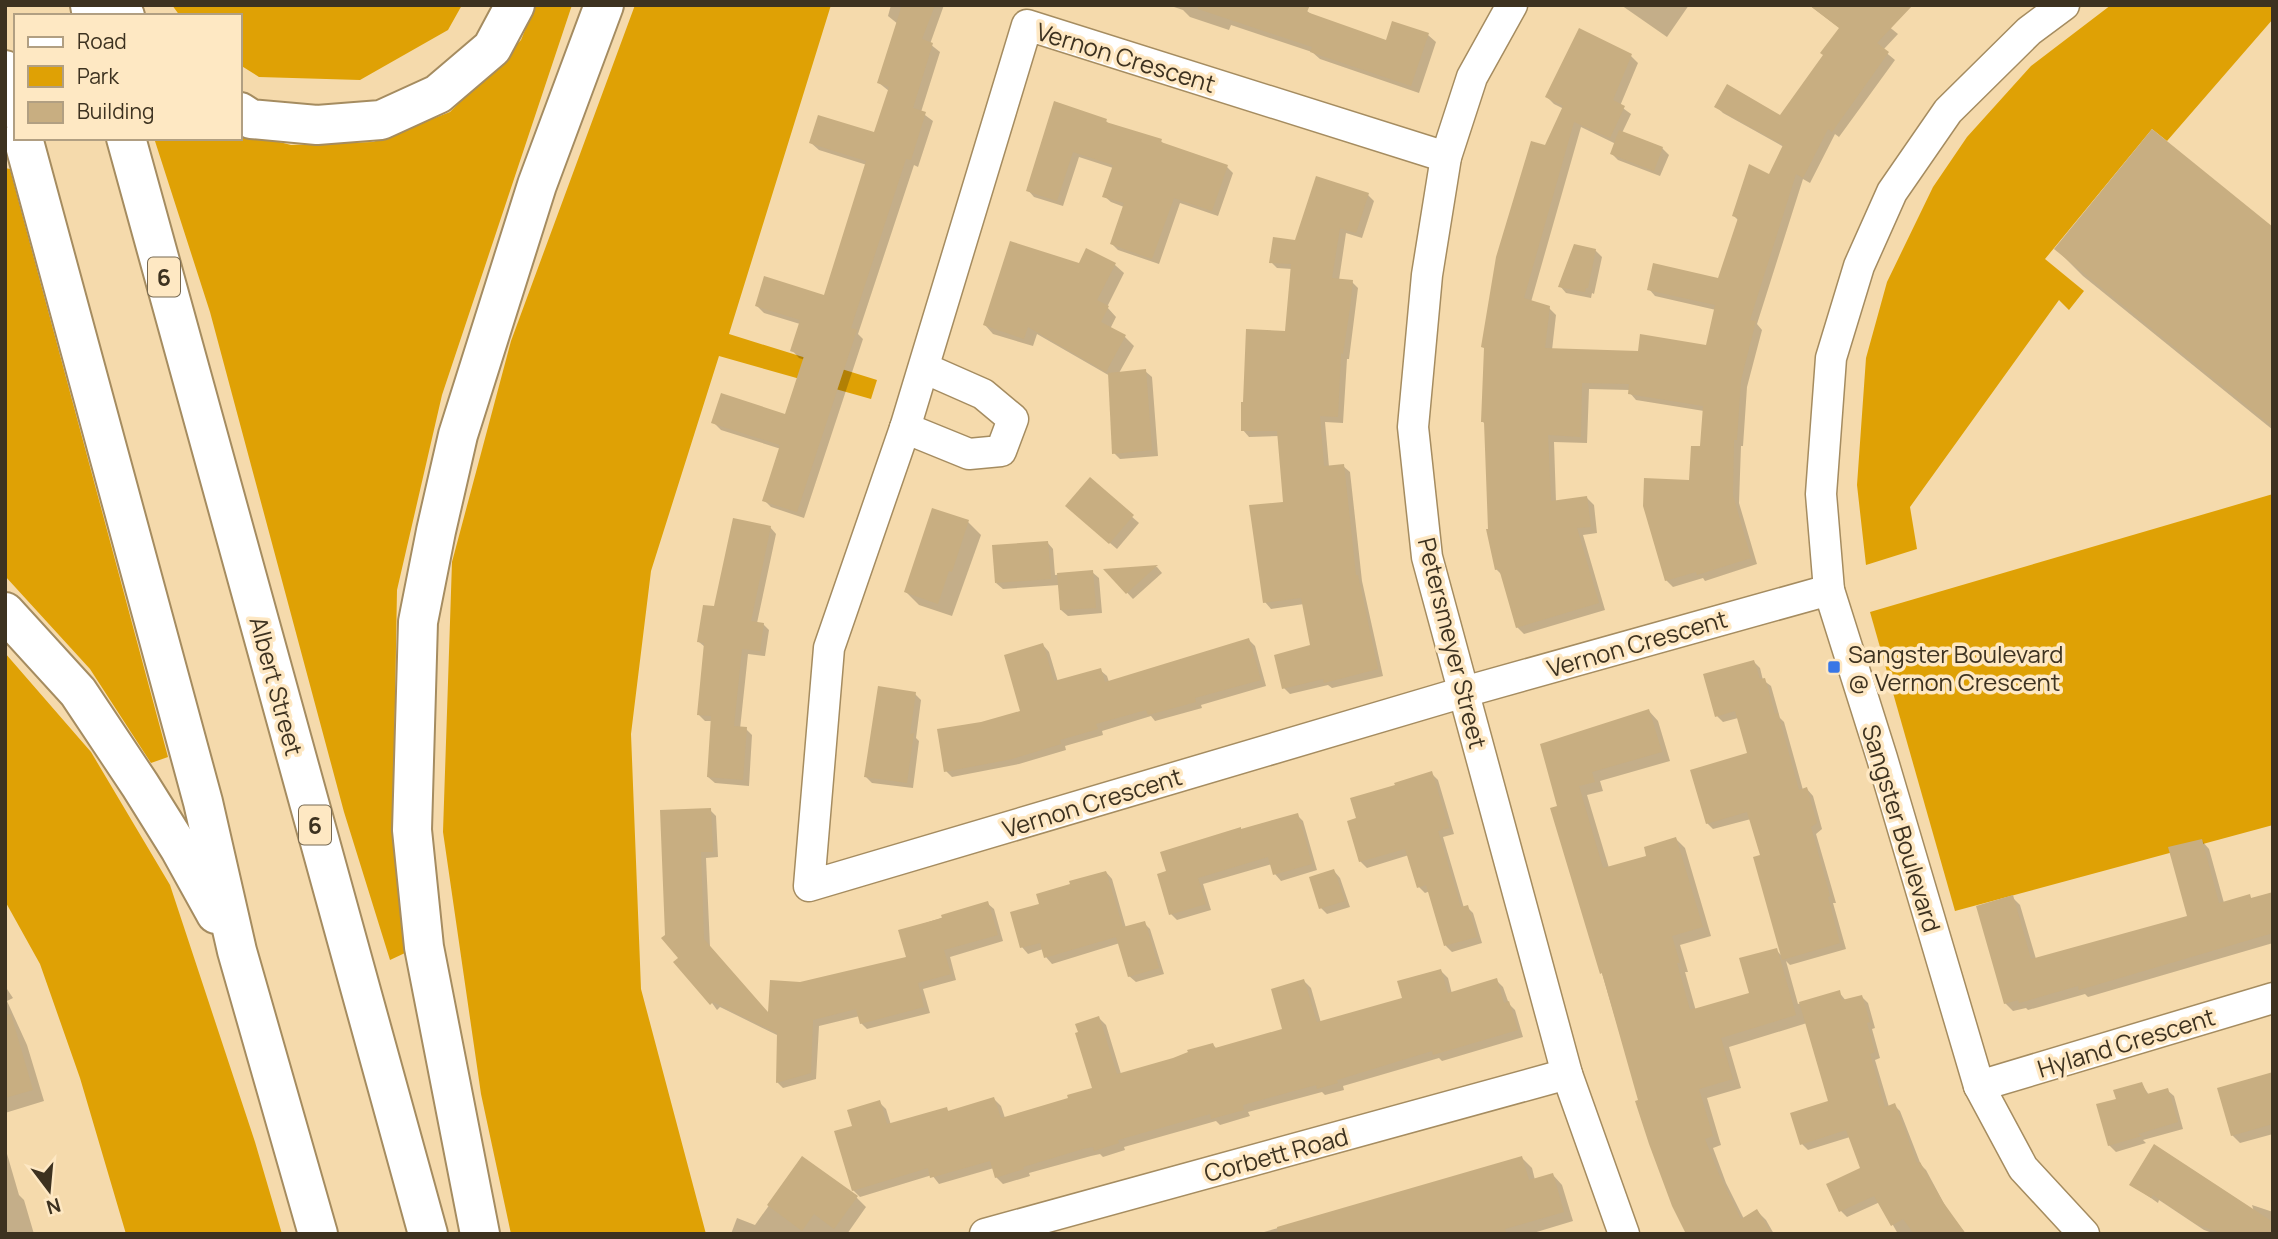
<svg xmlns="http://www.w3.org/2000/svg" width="2278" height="1239" font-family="Manrope,sans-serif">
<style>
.green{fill:#dfa105}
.shadow{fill:#0003}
.building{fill:#c8ae81}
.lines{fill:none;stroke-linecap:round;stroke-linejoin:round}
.minor-casing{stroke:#a58c60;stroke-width:33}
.highway-casing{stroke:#a58c60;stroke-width:42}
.minor{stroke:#fff;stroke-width:30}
.highway{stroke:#fff;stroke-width:38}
.poi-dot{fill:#3977e6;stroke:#fee8c3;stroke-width:2.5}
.labels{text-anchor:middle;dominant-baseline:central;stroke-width:7;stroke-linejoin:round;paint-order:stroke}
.shield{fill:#fee8c3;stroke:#776951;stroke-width:2}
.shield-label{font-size:23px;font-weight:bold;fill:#3d3220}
.street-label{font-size:24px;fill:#3d3220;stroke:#fee8c3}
.poi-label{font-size:24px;fill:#3d3220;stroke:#fee8c3;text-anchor:start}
</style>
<rect width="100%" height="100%" fill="#f5daac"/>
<g class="green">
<polygon points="172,5 462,5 448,30 360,80 259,77 240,65 240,16 180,16"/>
<polygon points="535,5 572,5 442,395 397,590 393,815 405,953 390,960 344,812 210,312 154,138 240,138 240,132 291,145 373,142 450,112 521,40"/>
<polygon points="635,5 831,5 729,334 877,380 871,399 719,356 651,571 631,734 641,989 706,1234 511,1234 481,1094 443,832 452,562 511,341"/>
<polygon points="2111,5 2273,5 2273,19 2167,141 2152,129 2045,259 2084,291 2069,310 2059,300 1910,507 1917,549 1866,565 1857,485 1866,358 1887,282 1933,187 1967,137 2031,66"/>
<polygon points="5,168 10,169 168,757 151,763 90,669 5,576"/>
<polygon points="2273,494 2273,825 1955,911 1870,612"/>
<polygon points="5,653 91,752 170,885 255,1142 282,1234 126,1234 80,1078 40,964 5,901"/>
</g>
<g class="shadow">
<polygon points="891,5 944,5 930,44 940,52 921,112 933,121 918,167 914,165 858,334 863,339 804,518 771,507 764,500 781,449 721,430 713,422 786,416 805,360 799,358 792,350 800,324 764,313 757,306 825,297 867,165 819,150 811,143 875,135 889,91 879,83 898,24 888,16"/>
<polygon points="1168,5 1299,5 1315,17 1387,42 1428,35 1436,42 1419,93 1320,59 1312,52 1231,25 1229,30 1190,17 1183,10"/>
<polygon points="1621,5 1689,5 1667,37"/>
<polygon points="1809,5 1862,5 1898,34 1883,50 1895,60 1839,137 1835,134 1810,183 1803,179 1757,324 1762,330 1747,387 1743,446 1741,446 1739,503 1757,564 1705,581 1703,578 1673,587 1666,580 1702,448 1704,411 1636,400 1630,393 1630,390 1589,389 1587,443 1554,442 1556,502 1587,498 1594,505 1597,533 1583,535 1605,610 1524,634 1517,627 1502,575 1496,569 1486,425 1482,421 1546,147 1564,109 1554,104 1547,97 1631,56 1638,63 1620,106 1631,114 1622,133 1662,148 1669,155 1660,176 1618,160 1612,154 1616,144 1581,127 1531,302 1549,308 1556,315 1552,350 1639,352 1707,347 1716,310 1655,296 1649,289 1719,280 1739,221 1734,216 1770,176 1784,147 1723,113 1716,106 1780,118 1825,55 1841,29"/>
<polygon points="1106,121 1110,125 1161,141 1165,146 1227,167 1233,173 1218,216 1180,203 1159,264 1118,250 1112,244 1124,207 1111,202 1104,196 1113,168 1079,157 1063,206 1034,197 1028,190"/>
<polygon points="1368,195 1374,201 1362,238 1346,233 1339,280 1352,282 1358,288 1349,359 1347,359 1343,423 1325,422 1329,467 1343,466 1350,472 1362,581 1383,676 1332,688 1328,685 1290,694 1284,688 1312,646 1304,604 1271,609 1265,602 1285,503 1279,436 1249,437 1243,430 1287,333 1292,269 1277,268 1271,262 1296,242"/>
<polygon points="2273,229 2273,430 2083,276 2056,249"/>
<polygon points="1595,250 1602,257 1594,294 1592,293 1591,298 1566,293 1560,286"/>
<polygon points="1080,265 1115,265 1124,273 1107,307 1116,317 1110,329 1125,337 1134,346 1119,373 1145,371 1152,377 1158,456 1120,459 1114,453 1110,376 1037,334 1033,346 993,334 985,325"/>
<polygon points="1090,480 1139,523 1117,549 1074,512"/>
<polygon points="968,522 981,535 952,616 919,605 906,592"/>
<polygon points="770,527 776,534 757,623 763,624 769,630 765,656 748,654 740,729 746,729 752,735 749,786 715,783 708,777 713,721 705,721 698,714 705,647 699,642 715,608"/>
<polygon points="1047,542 1053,549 1055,575 1092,572 1099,578 1102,613 1068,616 1061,610 1059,585 1003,589 996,583"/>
<polygon points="1157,567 1162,573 1133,599 1107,571"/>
<polygon points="1249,640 1255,646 1266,686 1201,705 1202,708 1155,721 1151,716 1102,731 1103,735 1065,746 1066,750 1019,764 952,777 946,771 982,724 1022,712 1043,645 1049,652 1058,682 1100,670 1107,676 1109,682"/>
<polygon points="1754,662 1760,668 1763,680 1771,686 1780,718 1784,722 1803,790 1807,789 1813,796 1822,829 1816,834 1836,903 1833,903 1846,949 1790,965 1786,961 1798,1004 1839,992 1846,1001 1862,997 1868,1003 1875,1028 1872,1029 1880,1058 1875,1060 1889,1107 1894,1105 1900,1111 1921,1165 1926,1170 1948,1211 1966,1234 1898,1234 1880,1202 1847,1217 1841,1211 1829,1185 1862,1169 1850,1137 1808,1150 1802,1144 1830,1102 1807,1023 1729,1047 1741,1088 1707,1098 1721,1145 1713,1148 1726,1183 1744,1219 1757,1211 1766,1220 1774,1234 1688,1234 1640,1101 1553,809 1559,808 1542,745 1649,711 1658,721 1670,761 1600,781 1603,791 1587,795 1609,868 1649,857 1676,839 1685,848 1711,936 1680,945 1688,972 1685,972 1696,1011 1751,995 1776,950 1783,957 1762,856 1751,819 1713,829 1707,823 1749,755 1738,718 1723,722 1717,716"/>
<polygon points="915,694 921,700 916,738 919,741 913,788 872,783 866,777"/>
<polygon points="1431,773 1438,780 1454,834 1443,837 1464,908 1467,907 1473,913 1482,943 1452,952 1446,946 1430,891 1425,893 1419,887 1409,855 1367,868 1360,861"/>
<polygon points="710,810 716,816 718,857 706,858 710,947 770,1016 800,984 908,958 901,931 987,903 994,909 1003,941 950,957 956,980 923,989 930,1013 867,1029 861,1023 860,1016 819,1026 816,1079 783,1088 777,1082 779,1036 720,1007 717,1010 680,958 667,935"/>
<polygon points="1297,815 1303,821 1317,870 1281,881 1275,874 1272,864 1203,884 1211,910 1177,920 1171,914 1169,872 1242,830"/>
<polygon points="2202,841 2209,849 2224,903 2249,896 2253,900 2273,894 2273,943 2088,997 2085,994 2028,1010 2026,1008 2013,1011 2005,1003 2012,897 2020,905 2036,959 2189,917"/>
<polygon points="1334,871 1340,878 1350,907 1327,914 1321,908"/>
<polygon points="1106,872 1112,879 1126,928 1144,923 1150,929 1164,974 1136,982 1129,976 1120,943 1052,964 1046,957 1043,949 1028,954 1022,947 1041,905"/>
<polygon points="1441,971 1448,978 1452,994 1496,980 1503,987 1509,1004 1515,1010 1523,1037 1442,1061 1439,1058 1343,1086 1344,1090 1325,1095 1322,1092 1248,1112 1250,1116 1220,1125 1216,1121 1124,1147 1125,1150 1103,1157 1100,1154 1091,1156 1029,1173 1030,1176 1003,1184 996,1177 994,1168 939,1184 932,1175 860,1197 853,1190 854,1128 879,1102 886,1109 891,1125 946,1109 950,1112 994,1099 1001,1106 1005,1118 1070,1099 1094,1089 1099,1018 1106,1025 1121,1074 1174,1059 1213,1045 1217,1049 1285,1030 1304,981 1311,988 1321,1023 1404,999"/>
<polygon points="5,986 13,998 7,1001 27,1045 44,1101 5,1113"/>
<polygon points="2273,1072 2273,1134 2240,1143 2232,1135"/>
<polygon points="2141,1083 2149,1095 2167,1090 2174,1096 2183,1129 2143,1140 2146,1143 2116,1152 2109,1145 2118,1100"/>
<polygon points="5,1147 19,1195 24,1200 34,1234 5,1234"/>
<polygon points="1522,1158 1532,1168 1535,1180 1553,1175 1562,1185 1573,1221 1530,1234 1257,1234"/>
<polygon points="802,1159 857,1198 866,1207 847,1234 731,1234 737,1218 755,1225"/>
<polygon points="2131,1184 2254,1212 2252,1205 2273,1212 2273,1234 2215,1234 2204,1230 2159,1200 2158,1203"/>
</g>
<g class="building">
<polygon points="902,5 935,5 922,39 933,43 913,108 926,112 911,160 906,159 851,328 857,330 797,512 762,501 780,445 711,423 721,393 785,414 804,356 790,351 800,320 755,306 764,276 824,295 866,161 809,143 818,115 874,132 889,87 877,83"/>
<polygon points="1198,5 1310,5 1307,12 1386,40 1392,21 1429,33 1411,86 1310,52 1312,47 1198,9"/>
<polygon points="1809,5 1913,5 1877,43 1889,52 1832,132 1828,129 1803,178 1796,174 1750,320 1756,321 1741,380 1737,440 1734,440 1733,495 1751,558 1697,575 1696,572 1665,581 1643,506 1644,478 1689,480 1691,446 1700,446 1703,406 1628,394 1629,384 1582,383 1581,437 1548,435 1551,501 1587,496 1591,527 1577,528 1599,603 1516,628 1499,569 1495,570 1486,529 1488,529 1484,422 1481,422 1484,348 1481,347 1496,257 1531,141 1545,145 1563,106 1545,97 1579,28 1632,54 1613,100 1625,106 1610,138 1574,122 1524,298 1550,306 1545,348 1638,351 1640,334 1706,345 1715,305 1647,290 1653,263 1718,278 1738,218 1732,216 1749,164 1769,174 1783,145 1714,107 1727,84 1780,115 1823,55 1820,53 1839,28"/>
<polygon points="1054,101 1107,119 1106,122 1162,139 1161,142 1228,165 1212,211 1174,198 1152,259 1110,244 1124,203 1102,197 1113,165 1073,152 1057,201 1026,191"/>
<polygon points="2152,129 2273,227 2273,427 2054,249"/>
<polygon points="1619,130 1663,147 1654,171 1610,154"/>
<polygon points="1316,176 1369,193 1356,233 1340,228 1332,278 1353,280 1350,308 1343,354 1341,353 1338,417 1320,416 1324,466 1344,464 1356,575 1358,575 1378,669 1324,683 1323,679 1282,689 1274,655 1310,645 1301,598 1263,603 1249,505 1283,502 1277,431 1241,431 1241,402 1243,402 1246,329 1285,331 1291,264 1269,263 1273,237 1295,240"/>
<polygon points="1010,241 1079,263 1086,248 1116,263 1097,300 1109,306 1101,322 1126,335 1106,372 1028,327 1024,339 983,325"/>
<polygon points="1574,244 1596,249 1588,288 1586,288 1585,292 1558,287"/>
<polygon points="1146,369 1152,450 1112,454 1108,373"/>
<polygon points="1090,477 1134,515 1109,544 1065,506"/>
<polygon points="932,508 969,520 952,572 949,571 938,604 904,592"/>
<polygon points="733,518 771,526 751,621 764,623 760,651 742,649 734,726 747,727 743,780 707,777 711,716 697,715 704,643 697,642 703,605 714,606"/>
<polygon points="1048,541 1051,579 995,583 992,545"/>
<polygon points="1158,565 1126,594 1103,569"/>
<polygon points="1093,570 1096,608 1060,610 1057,573"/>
<polygon points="1249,638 1261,680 1195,698 1196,702 1148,715 1146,710 1096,724 1098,729 1060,740 1061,744 1012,759 944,772 937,729 981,722 1020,711 1004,655 1043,643 1054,681 1101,668 1105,682"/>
<polygon points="1754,660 1760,679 1765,678 1775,714 1778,713 1799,790 1807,787 1817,823 1811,827 1830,896 1828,897 1840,943 1782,960 1753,857 1760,855 1747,812 1706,824 1690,770 1747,753 1735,711 1715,717 1703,674"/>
<polygon points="878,686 916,692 910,734 914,733 907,783 864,777"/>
<polygon points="1649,709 1662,752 1592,772 1595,782 1579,786 1603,868 1646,856 1644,847 1676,837 1703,927 1672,936 1680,963 1677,963 1690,1010 1749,993 1739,958 1777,948 1796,1015 1721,1038 1733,1079 1699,1089 1713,1136 1705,1139 1718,1172 1741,1219 1757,1209 1772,1234 1686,1234 1672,1206 1649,1144 1635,1101 1638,1100 1602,973 1600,974 1550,808 1557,806 1540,744"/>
<polygon points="1432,771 1449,828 1438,831 1461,907 1468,905 1477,937 1444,946 1426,885 1417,888 1405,849 1359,862 1347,821 1356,818 1350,798 1395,785 1394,783"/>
<polygon points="711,808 713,852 701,852 704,939 768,1012 770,980 800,982 906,957 898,930 942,918 941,915 988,901 998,935 944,950 951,974 918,983 924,1007 860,1024 856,1009 813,1020 811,1073 776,1083 777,1033 713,1002 710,1005 673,962 678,958 661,938 665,935 660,810"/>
<polygon points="1298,813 1312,864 1273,875 1268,857 1198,878 1206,904 1169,915 1157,874 1166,871 1160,852 1241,827 1241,829"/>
<polygon points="2202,839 2219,903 2250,894 2251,898 2273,892 2273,933 2079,990 2078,986 2019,1003 2018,1000 2004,1004 1976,906 2013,895 2031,959 2187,916 2168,847"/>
<polygon points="1334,869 1345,901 1319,909 1309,877"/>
<polygon points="1106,871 1123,927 1145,921 1159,968 1128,977 1116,937 1044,958 1040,943 1020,948 1010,912 1039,904 1036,894 1070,884 1069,881"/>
<polygon points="1441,969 1448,993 1497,978 1504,1003 1509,1001 1518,1030 1433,1055 1432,1051 1337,1080 1338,1083 1317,1089 1316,1085 1243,1105 1244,1110 1211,1119 1210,1114 1118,1140 1119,1143 1094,1151 1093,1147 1083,1149 1023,1167 1024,1169 995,1178 990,1161 930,1178 928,1168 852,1191 834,1131 852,1126 847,1110 880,1100 887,1124 947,1107 948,1111 994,1097 1001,1118 1068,1098 1067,1095 1092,1088 1075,1033 1078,1032 1075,1024 1099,1016 1117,1074 1173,1058 1188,1052 1187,1050 1213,1043 1215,1048 1282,1029 1271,989 1304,979 1317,1022 1402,998 1397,981"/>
<polygon points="1840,990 1842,1000 1862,995 1870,1022 1867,1023 1875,1052 1870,1054 1885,1107 1895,1103 1917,1163 1920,1162 1943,1202 1966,1234 1914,1234 1903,1219 1891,1226 1874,1196 1839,1212 1826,1184 1860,1168 1846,1130 1800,1145 1790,1113 1828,1101 1799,1002"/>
<polygon points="11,1014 33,1090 5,1098 5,1015"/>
<polygon points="2273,1072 2273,1124 2231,1136 2217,1088"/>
<polygon points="2142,1082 2147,1094 2168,1088 2178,1122 2138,1134 2142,1136 2108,1146 2096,1104 2116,1099 2113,1090"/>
<polygon points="2154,1144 2273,1222 2273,1234 2223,1234 2196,1224 2153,1195 2151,1198 2129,1185"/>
<polygon points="802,1156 858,1196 834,1229 814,1214 802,1231 767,1205"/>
<polygon points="1522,1156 1529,1180 1553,1173 1564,1212 1505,1229 1507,1234 1278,1234 1277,1227"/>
</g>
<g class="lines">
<defs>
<g id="minor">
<polyline points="1512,5 1472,77 1446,157 1427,275 1413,427 1427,557 1567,1074 1624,1234"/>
<polyline points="2064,5 2029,31 1948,111 1892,192 1859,266 1831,358 1821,494 1829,590 1882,758 1979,1086 2023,1168 2084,1234"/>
<polyline points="1446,157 1027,25 905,428 829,648 809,886 1464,692 1829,590"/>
<polyline points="905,428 969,454 1001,451 1013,419 983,394 924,368"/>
<polyline points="1979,1086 2273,998"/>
<polyline points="985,1234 1567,1074"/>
</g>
<g id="highway">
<polyline points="90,5 92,16"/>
<polyline points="118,5 125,16"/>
<polyline points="5,70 16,110"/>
<polyline points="240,112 251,119 317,125 381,120 438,94 492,48 515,5"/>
<polyline points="23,138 203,802 237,951 318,1234"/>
<polyline points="126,138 428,1234"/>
<polyline points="5,612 78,692 140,785 180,849 216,914"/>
<polyline points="480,1234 424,947 412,830 418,622 436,531 458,435 537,185 604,5"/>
</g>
</defs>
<use href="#minor" class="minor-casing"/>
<use href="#highway" class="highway-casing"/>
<use href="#minor" class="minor"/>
<use href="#highway" class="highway"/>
</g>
<rect class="poi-dot" x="1827" y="660" width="14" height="14" rx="3.5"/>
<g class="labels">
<g class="shield">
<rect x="148" y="257.5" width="32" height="39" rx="5"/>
<rect x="299" y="805.5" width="32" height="39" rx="5"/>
</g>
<g class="shield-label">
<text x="164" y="277">6</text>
<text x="315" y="825">6</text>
</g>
<g class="street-label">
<text transform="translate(1126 57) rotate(17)">Vernon Crescent</text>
<text transform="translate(1453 643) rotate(76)">Petersmeyer Street</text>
<text transform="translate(1637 643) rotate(-16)">Vernon Crescent</text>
<text transform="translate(277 686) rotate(75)">Albert Street</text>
<text transform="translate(1092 802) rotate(-17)">Vernon Crescent</text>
<text transform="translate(1902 828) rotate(73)">Sangster Boulevard</text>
<text transform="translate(2126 1042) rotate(-17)">Hyland Crescent</text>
<text transform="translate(1276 1154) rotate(-15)">Corbett Road</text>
</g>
<g class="poi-label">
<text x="1848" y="653">Sangster Boulevard<tspan x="1848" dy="28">@ Vernon Crescent</tspan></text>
</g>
</g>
<rect width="2278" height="1239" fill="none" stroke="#3d3220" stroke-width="14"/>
<rect x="14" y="14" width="228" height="126" fill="#fee8c3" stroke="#b19f82" stroke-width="2"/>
<rect x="28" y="37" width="35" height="10" fill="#ffffff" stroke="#b19f82" stroke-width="2"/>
<text x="77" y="49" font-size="21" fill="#3d3220">Road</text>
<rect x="28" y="66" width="35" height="21" fill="#dfa105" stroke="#b19f82" stroke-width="2"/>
<text x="77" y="84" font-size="21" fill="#3d3220">Park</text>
<rect x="28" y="102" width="35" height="21" fill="#c8ae81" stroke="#b19f82" stroke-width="2"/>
<text x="77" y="119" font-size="21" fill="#3d3220">Building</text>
<g transform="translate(49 1190) rotate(164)" stroke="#fee8c3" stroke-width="5" paint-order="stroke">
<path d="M0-5L12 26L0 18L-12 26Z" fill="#3d3220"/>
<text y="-10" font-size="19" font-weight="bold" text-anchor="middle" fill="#3d3220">N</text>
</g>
</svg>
